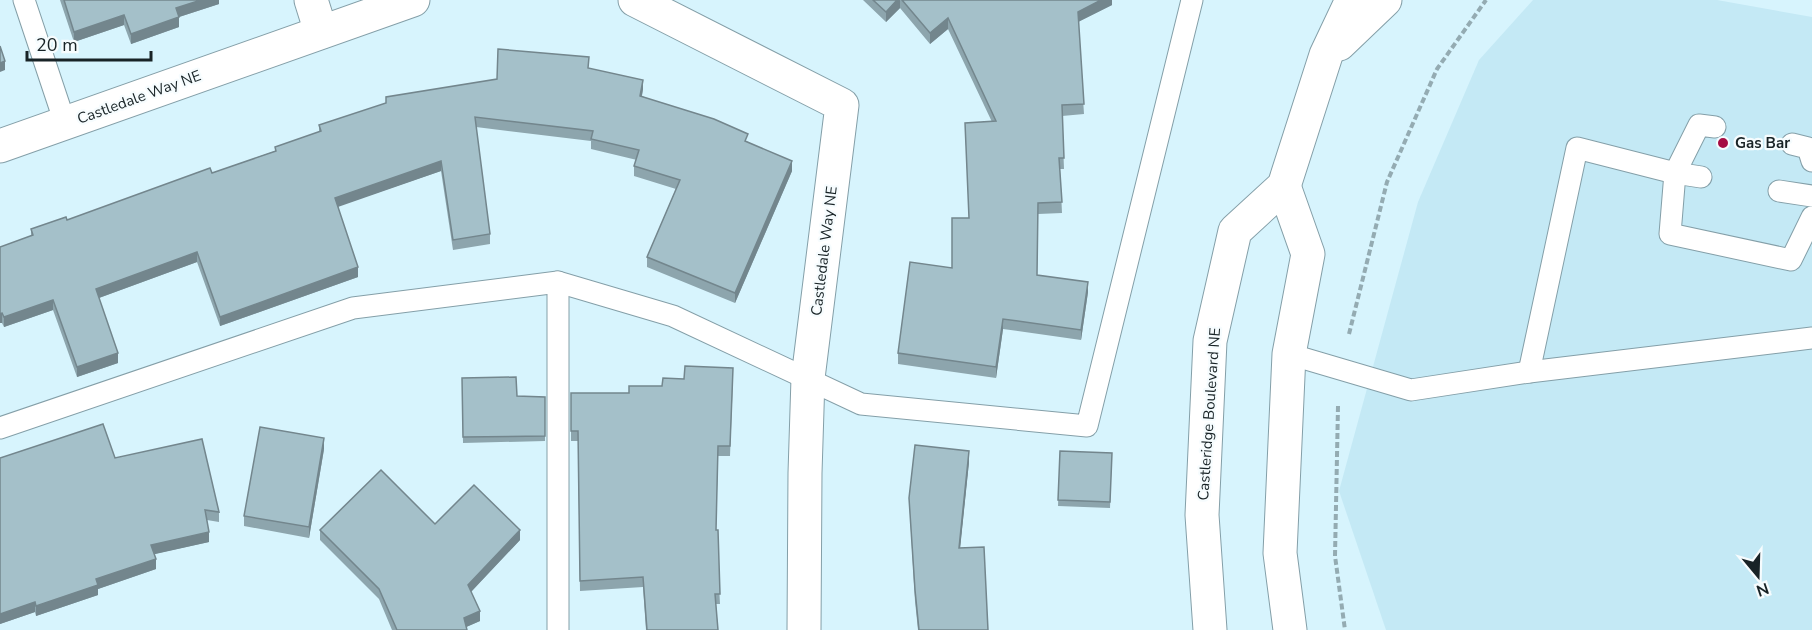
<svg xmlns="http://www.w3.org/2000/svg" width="1812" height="630" font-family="'Nunito Sans',sans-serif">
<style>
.built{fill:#c4e9f5}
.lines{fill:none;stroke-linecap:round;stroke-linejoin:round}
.lane-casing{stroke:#849fa8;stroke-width:23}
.street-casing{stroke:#849fa8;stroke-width:35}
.secondary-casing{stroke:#849fa8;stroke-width:35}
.path{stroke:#94abb2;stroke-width:4;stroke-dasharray:6 3;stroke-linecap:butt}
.lane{stroke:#fff;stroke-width:21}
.street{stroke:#fff;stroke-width:33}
.secondary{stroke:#fff;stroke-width:33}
.wall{fill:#8da5ad}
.shaded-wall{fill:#73868d}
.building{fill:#a4c0c9;stroke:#73868d;stroke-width:1.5}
.poi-dot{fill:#a50c43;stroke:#f6fcfe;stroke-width:2}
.labels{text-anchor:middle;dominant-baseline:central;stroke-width:4.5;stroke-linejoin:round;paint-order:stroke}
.street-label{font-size:15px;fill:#182326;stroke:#f6fcfe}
.poi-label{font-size:15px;font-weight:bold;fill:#182326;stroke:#f6fcfe;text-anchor:start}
</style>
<rect width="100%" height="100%" fill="#d7f4fd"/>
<polygon class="built" points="1533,0 1717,0 1812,17 1812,630 1386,630 1339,491 1418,202 1479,60"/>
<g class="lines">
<defs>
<g id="lane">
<polyline points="24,0 65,123"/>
<polyline points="1715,127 1699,125 1675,173 1670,234 1791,260 1812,217"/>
<polyline points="1792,144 1808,148 1812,161"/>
<polyline points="1779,191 1812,196"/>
<polyline points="558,282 673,316 861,404 1087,426 1192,0"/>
<polyline points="1289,354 1411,390 1529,372 1812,338"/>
<polyline points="1529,372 1577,148 1675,173 1701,177"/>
<polyline points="0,428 353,308 558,282 558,630"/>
</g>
<g id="street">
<polyline points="311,0 321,32"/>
<polyline points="635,0 842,105 808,378 805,473 804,630"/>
<polyline points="0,146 413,0"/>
</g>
<g id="secondary">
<polyline points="1339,44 1385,0"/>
<polyline points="1284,186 1308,254 1289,354 1280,553 1290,630"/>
<polyline points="1210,630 1202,515 1210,341 1235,231 1284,186 1326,55 1352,0"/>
</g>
</defs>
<use href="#lane" class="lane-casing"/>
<use href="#street" class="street-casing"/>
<use href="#secondary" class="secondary-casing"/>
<g class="path">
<polyline points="1349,334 1387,182 1437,69 1486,0"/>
<polyline points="1338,406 1335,556 1345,630"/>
</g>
<use href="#lane" class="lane"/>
<use href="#street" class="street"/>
<use href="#secondary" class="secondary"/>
</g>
<g class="wall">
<polygon points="60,0 219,0 219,4 179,17 179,27 131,44 124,25 74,42"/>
<polygon points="863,0 1112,0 1112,5 1078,22 1084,114 1062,116 1064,169 1060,169 1062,213 1038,214 1037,275 1088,292 1081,340 1003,329 996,378 898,364 898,353 952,268 969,218 965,123 992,122 948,29 930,44 900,8 886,22"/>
<polygon points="589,68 643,89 642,96 748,142 792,171 735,303 647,267 647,257 676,189 634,176 634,166 637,160 591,149 591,141 476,127 490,234 490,244 453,250 441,171 338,206 358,277 220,326 197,262 99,298 118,363 77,377 53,310 4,327 2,323 0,247 31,236 31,229 67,220 212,173 275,151 275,147 319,132 319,125"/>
<polygon points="462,378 517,396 545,397 545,441 463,443"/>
<polygon points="733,378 730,456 718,456 716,530 720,604 716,604 718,630 646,630 643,587 580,591 578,441 571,441 571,393 629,393 662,386 684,379"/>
<polygon points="324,449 309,538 244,526 244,516"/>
<polygon points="1060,451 1112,453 1110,508 1058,506"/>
<polygon points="0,458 115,458 219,512 219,522 207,520 209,542 154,554 156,569 98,589 98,595 36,616 35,612 0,624"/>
<polygon points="969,462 960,548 988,630 918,630 915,601 909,498"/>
<polygon points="435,524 520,540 471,592 480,621 466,627 467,630 392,630 379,599 320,540 320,530"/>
</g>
<g class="shaded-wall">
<polygon points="201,0 219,0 219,4 179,17 179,27 131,44 131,34 176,8"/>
<polygon points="897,0 900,0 900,8 886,22 886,12"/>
<polygon points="1101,0 1112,0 1112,5 1078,22 1078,12"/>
<polygon points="124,15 124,25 74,42 74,32"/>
<polygon points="948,18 948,29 930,44 930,33"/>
<polygon points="5,61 5,70 0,72 0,63"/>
<polygon points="643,80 643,89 640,105 640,96"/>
<polygon points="441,161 441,171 335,208 335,198"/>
<polygon points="792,161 792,171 735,303 735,293"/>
<polygon points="197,252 197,262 96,299 96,289"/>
<polygon points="358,267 358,277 220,326 220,317"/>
<polygon points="1088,282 1088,292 1081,340 1081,330"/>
<polygon points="53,300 53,310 4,327 4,317"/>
<polygon points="2,313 2,323 0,323 0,314"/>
<polygon points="1003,319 1003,329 996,378 996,367"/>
<polygon points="118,353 118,363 77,377 77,367"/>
<polygon points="324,438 324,449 309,538 309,527"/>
<polygon points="969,451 969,462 959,559 959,548"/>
<polygon points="520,530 520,540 468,595 468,585"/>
<polygon points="209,532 209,542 151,555 151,545"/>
<polygon points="156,559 156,569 98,589 98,595 36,616 36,606 96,579"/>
<polygon points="35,602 35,612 0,624 0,614"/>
<polygon points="480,611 480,621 464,628 464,618"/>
</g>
<g class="building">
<polygon points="64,0 201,0 176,8 179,17 131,34 124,15 74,32"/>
<polygon points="873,0 897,0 886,12"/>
<polygon points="902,0 1101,0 1078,12 1084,104 1062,105 1064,158 1059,158 1062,202 1038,203 1037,275 1088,282 1081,330 1003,319 996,367 898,353 910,262 952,268 952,218 969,218 965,123 996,121 948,18 930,33"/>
<polygon points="0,46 5,61 0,63"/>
<polygon points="498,49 589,57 588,68 643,80 640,96 714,119 748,134 745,141 792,161 735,293 647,257 680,180 634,166 639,150 591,139 593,131 475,117 490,234 453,240 441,161 335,198 358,267 220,317 197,252 96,289 118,353 77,367 53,300 4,317 2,313 0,314 0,247 33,235 31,229 66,217 67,220 210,168 212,173 276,151 275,147 321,131 319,125 386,103 386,97 497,79"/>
<polygon points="685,366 733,368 730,446 718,446 716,530 718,530 720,594 715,594 718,630 647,630 643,577 580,581 578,431 571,431 571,393 629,393 629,386 662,386 663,378 684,379"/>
<polygon points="516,377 517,396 545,397 545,436 463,437 462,378"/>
<polygon points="103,424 115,458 202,439 219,512 205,510 209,532 151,545 156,559 96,579 98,585 36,606 35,602 0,614 0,458"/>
<polygon points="260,427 324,438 309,527 244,516"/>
<polygon points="915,445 969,451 959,548 984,547 988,630 919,630 915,590 909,498"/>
<polygon points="1060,451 1112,453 1110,502 1058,500"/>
<polygon points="381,470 435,524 474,485 520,530 468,585 480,611 464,618 467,630 397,630 379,589 320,530"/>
</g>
<circle class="poi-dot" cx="1723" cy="143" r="6"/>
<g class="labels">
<g class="street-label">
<text transform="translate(139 97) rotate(-20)">Castledale Way NE</text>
<text transform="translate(824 251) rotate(-83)">Castledale Way NE</text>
<text transform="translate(1209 414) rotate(-86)">Castleridge Boulevard NE</text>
</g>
<g class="poi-label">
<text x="1735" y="143">Gas Bar</text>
</g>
</g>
<g transform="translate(1758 576) rotate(161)" stroke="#f6fcfe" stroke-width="4.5" paint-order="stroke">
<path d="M0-4.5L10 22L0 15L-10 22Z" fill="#182326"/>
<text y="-9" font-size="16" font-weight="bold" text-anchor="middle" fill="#182326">N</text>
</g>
<path d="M27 51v9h124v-9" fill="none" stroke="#182326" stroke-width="3"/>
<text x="36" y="51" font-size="18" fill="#182326" stroke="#f6fcfe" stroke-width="4.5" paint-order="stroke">20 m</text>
</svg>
